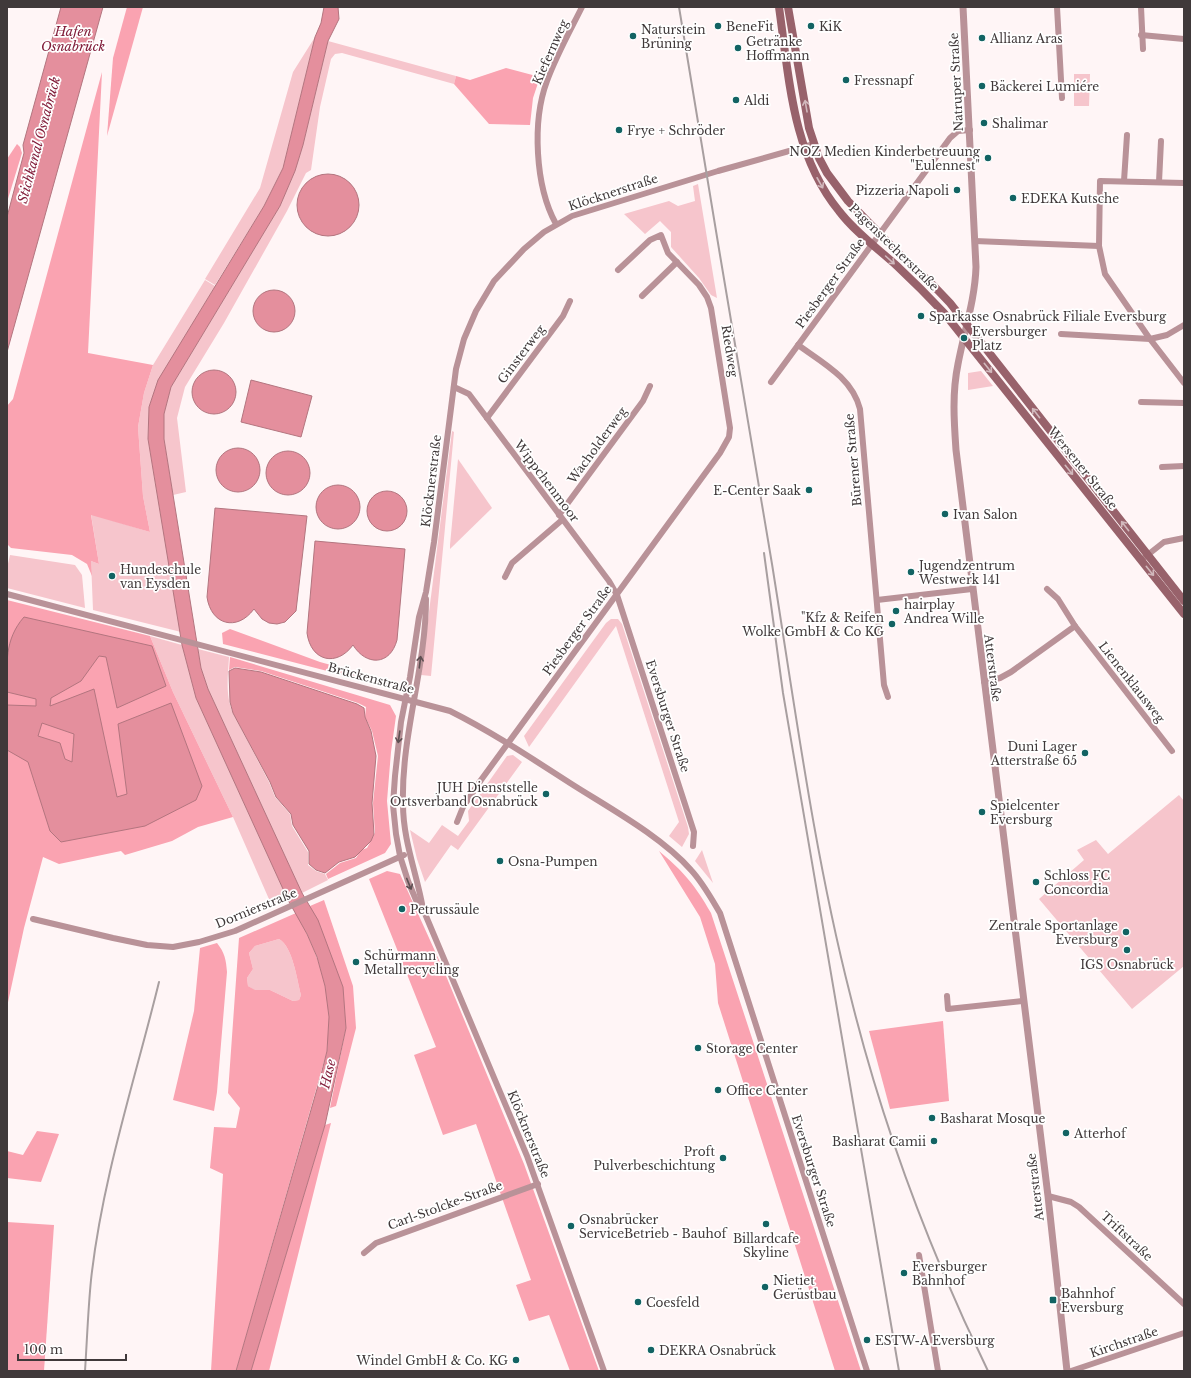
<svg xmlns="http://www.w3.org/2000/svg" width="1191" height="1378" font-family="'Libre Baskerville',serif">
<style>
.green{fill:#f6c5cc}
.forest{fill:#faa3b1;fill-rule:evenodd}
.water{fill:#e48f9d;stroke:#b3757f;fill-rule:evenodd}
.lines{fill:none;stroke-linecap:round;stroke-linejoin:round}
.minor{stroke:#b99298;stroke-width:6}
.tertiary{stroke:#b99298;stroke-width:7}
.secondary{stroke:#98626b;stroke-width:8}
.rail{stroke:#a89fa0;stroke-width:2}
.oneway{stroke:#d1b8bc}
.oneway2{stroke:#5e4f52}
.poi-dot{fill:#126363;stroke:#fff;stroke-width:1.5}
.labels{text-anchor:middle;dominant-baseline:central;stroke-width:3.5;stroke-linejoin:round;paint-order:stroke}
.poi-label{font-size:12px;fill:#40393a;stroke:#fff;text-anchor:start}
.street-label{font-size:12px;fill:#40393a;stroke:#fff}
.water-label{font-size:13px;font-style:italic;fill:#821e3b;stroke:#fff}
</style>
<rect width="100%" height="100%" fill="#fff5f6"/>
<g class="green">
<polygon points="315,37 283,168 264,206 215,285 205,279 260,188 293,72"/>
<polygon points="328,41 456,76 454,84 342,53 335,54 331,59 320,107 311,170 306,173 287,211 224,323 185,387 177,418 186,492 173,495 164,439 164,414 171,387 280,206 295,171 303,145"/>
<polygon points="1074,74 1090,74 1089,106 1074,106"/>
<polygon points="698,184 717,298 711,295 699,278 671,247 671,232 660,221 645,234 624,214 669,201 678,206 695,201 693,186"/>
<polygon points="205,280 215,286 159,380 149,407 148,439 181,632 93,610 91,561 99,564 91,514 150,532 143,496 138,427 144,393 153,365"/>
<polygon points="981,371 993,386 968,390 968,373"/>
<polygon points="452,431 454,432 431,676 421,675"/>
<polygon points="458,459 492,508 450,549 450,545"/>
<polygon points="10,555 75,565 82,575 85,608 7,588 7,568"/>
<polygon points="611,619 618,619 622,624 688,827 689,834 682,847 669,836 679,822 616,626 529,747 524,736 606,623"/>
<polygon points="150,636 182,645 196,698 288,900 272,906 233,817 173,692"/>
<path d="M198 649 229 657C228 676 225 695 233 713L269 782 275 797 290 814 292 826 308 852V865L316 871 325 874 328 880 302 893 208 689 201 668Z"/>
<polygon points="513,755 522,762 458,850 451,845 425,882 417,859 410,830 429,843 442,825 458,836 469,821 468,811 507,756"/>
<polygon points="1179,795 1184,801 1184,966 1132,1009 1039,899 1084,860 1077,850 1096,840 1108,854"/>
<polygon points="702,850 713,883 695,861"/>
<path d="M279 939C293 947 297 980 301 995L299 1000 293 1001 270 990H254L248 986 247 978 253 969 249 953 255 946Z"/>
</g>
<g class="forest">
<polygon points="127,7 143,7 107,136 113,58"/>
<polygon points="506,68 540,77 533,98 530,125 489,124 454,84 456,76 470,80"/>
<polygon points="102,72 88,353 153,365 144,393 138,427 143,496 150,532 91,515 99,564 91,561 92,576 87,564 72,555 11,548 7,544 7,406 13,399"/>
<polygon points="17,144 20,147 22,153 7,202 7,159"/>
<polygon points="7,600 150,636 173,692 233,817 198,827 172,841 125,855 121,851 59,864 43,857 24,928 7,1007"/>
<polygon points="230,629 320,662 396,683 385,686 223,644 222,633"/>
<polygon points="230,657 390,705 396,716 391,752 387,801 391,844 385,853 328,879 326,874 340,863 356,858 361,850 367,848 375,833 373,803 378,756 372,731 365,717 366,707 358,703 261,671 235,667 229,670"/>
<path d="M659 851C683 871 695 885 711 913L861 1371H835L718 1003 715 964 700 917Z"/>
<polygon points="387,871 400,874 444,971 524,1164 599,1371 570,1371 549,1315 529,1321 516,1285 531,1280 476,1124 443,1135 414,1055 436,1047 369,879"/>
<polygon points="324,900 353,986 356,1028 336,1106 330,1108 346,1028 310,906"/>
<path d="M296 913C313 944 329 981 329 1018 329 1029 328 1040 327 1051L236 1371H211L223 1174 210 1168 214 1127 236 1128 240 1108 228 1093 239 938ZM279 939C293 947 297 980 301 995L299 1000 293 1001 270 990H255L248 986 247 978 253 969 249 953 255 946Z"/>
<path d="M217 943C225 953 226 960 227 972L217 1092 214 1111 173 1100 194 1011 200 948Z"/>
<polygon points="943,1021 949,1101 890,1109 869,1031"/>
<polygon points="331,1123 269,1371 251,1371 325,1125"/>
<polygon points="37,1131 59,1134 41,1182 7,1178 7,1151 23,1155"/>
<polygon points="7,1222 54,1225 44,1371 7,1371"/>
</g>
<g class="water">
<polygon points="61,7 103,7 7,352 7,217 24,153 23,145"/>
<polygon points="324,7 338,7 339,19 328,41 303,145 295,171 280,206 171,387 164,414 164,439 201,668 208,689 302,893 318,920 343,987 346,1028 325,1125 251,1371 236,1371 321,1075 327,1051 329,1017 325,986 317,957 307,934 288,900 196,698 182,645 148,439 149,407 158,380 264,206 283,168 315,37 321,23"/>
<circle cx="328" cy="205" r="31"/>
<circle cx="274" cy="311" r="21"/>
<circle cx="214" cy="392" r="22"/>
<polygon points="251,380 312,396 301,437 241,422"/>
<circle cx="238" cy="470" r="22"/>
<circle cx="288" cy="473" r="22"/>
<circle cx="338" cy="507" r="22"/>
<circle cx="387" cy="511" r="20"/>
<path d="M215 508 307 516 296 611 285 622 277 624 269 623 262 619 254 609C237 632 211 625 207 597Z"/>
<path d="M315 541 405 549 397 640C390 666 366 666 353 645 337 667 311 662 307 633Z"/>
<path d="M24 617 152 646 166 686 117 708 106 657 99 656 81 681 51 698 50 706 94 689 117 797 127 794 118 724 171 703 202 786 196 800 145 826 61 842 50 831 28 762 7 750V705L36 706V699L7 692C7 664 4 640 24 617ZM42 723 74 734 72 762 65 759 60 743 38 736Z"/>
<polygon points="235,668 261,672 357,704 364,708 365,717 371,731 376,756 372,803 374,834 371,841 355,857 339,862 325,873 316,870 309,864 309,851 293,825 291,814 276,797 270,782 233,713 230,702 229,671"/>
</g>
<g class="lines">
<g class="minor">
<polyline points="1057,7 1062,98"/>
<polyline points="1141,7 1143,49"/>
<polyline points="1141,35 1184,39"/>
<polyline points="1124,181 1127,135"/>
<polyline points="1159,182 1161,141"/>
<polyline points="1184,183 1100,181 1099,246 1105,274 1150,339 1184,383"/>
<path d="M556 224C535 186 532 121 547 81 556 56 570 31 582 7"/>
<polyline points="975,241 1099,246"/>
<polyline points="642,296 677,262"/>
<polyline points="1061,334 1150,339 1167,335 1184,325"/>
<path d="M798 345C823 363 852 378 860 409L884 685 888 697"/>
<polyline points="771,382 950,138 958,131 970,130"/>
<polyline points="454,387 469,394 609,581 617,595 694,832 693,846"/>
<polyline points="1141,402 1184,403"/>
<polyline points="487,418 563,316 570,301"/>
<polyline points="1162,467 1184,466"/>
<polyline points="559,515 643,401 650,386"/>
<polyline points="1145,557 1164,542 1184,538"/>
<polyline points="505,577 512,563 562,520"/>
<path d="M7 594 450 711C492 732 531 758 570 783 609 808 661 836 691 870 703 883 711 898 720 913L867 1371"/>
<path d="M426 599C426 668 401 735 403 804 403 841 417 874 423 909L527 1156 604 1371"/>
<polyline points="877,600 972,589"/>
<polyline points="1075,626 1172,751"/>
<polyline points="984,682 1000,678 1011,672 1075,626 1058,599 1047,589"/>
<polyline points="457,822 463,807 481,780 720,453 729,437 730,428 711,308 707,297 699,285 668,253 661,235 650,240 618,270"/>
<polyline points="423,909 416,900 408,881 400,856 396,834 393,805 395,776 401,722 410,677 419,617 426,592 434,542 456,369 464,339 476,311 494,281 524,249 544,232 572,216 718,171 814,144"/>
<polyline points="33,919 113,938 147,945 173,947 199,942 235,931 404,855"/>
<polyline points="947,996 948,1009 1022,1001"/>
<polyline points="1048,1196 1071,1202 1079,1207 1184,1304"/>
<polyline points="364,1253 376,1243 538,1184"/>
<polyline points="919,1255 938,1371"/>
<polyline points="1071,1371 1184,1333"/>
</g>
<path class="tertiary" d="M963 7 976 267C975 300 964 332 958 364 952 393 954 421 956 450L1048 1196 1067 1371"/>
<g class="secondary">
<path d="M779 7C789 77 792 154 839 211 855 232 877 248 897 266 913 281 929 297 944 313L1184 614"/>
<polyline points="788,7 809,128 819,158 827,173 848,201 906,261 929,281 950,303 1184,601"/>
</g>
<g class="rail">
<path d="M679 7C709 193 741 378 772 564 795 707 814 853 850 994 882 1124 929 1250 988 1371"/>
<polyline points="764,553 783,693 899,1371"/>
<path d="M85 1371C87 1341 88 1310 91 1280 102 1179 135 1080 159 982"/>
</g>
</g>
<defs><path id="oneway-shaft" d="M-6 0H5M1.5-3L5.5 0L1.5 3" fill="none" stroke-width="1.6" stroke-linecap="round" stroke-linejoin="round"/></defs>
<g class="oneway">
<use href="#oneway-shaft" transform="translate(806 106) rotate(-100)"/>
<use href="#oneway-shaft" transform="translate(820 183) rotate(61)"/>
<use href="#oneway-shaft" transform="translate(890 260) rotate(42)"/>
<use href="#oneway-shaft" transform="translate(988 368) rotate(51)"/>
<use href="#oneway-shaft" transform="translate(1036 413) rotate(-128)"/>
<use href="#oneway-shaft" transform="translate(1069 470) rotate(51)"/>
<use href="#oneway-shaft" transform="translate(1125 526) rotate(-128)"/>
<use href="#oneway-shaft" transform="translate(1150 571) rotate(51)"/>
</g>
<g class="oneway2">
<use href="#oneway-shaft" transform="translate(420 662) rotate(-83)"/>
<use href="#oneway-shaft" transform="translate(399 737) rotate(98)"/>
<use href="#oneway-shaft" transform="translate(409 884) rotate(68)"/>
</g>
<g class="poi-dot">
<circle cx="718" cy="26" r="4"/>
<circle cx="811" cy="26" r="4"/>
<circle cx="633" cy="36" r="4"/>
<circle cx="982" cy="38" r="4"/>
<circle cx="738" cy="48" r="4"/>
<circle cx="846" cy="80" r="4"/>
<circle cx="982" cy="86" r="4"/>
<circle cx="736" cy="100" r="4"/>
<circle cx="984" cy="123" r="4"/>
<circle cx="619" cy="130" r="4"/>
<circle cx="988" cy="158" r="4"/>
<circle cx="957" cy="190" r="4"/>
<circle cx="1013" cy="198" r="4"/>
<circle cx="921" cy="316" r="4"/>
<circle cx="964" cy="338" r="4"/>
<circle cx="809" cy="490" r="4"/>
<circle cx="945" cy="514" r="4"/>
<circle cx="911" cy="572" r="4"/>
<circle cx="112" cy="576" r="4"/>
<circle cx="896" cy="611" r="4"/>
<circle cx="892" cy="624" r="4"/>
<circle cx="1085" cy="753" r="4"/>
<circle cx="546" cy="794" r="4"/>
<circle cx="982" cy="812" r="4"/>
<circle cx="500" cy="861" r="4"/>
<circle cx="1036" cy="882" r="4"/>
<circle cx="402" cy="909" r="4"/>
<circle cx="1126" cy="932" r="4"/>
<circle cx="1127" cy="950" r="4"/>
<circle cx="356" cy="962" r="4"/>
<circle cx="698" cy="1048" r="4"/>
<circle cx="718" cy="1090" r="4"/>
<circle cx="932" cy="1118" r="4"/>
<circle cx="1066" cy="1133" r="4"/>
<circle cx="934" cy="1141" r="4"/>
<circle cx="723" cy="1158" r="4"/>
<circle cx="766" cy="1224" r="4"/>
<circle cx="571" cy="1226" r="4"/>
<circle cx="904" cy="1273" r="4"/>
<circle cx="765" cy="1287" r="4"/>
<rect x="1049" y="1296" width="8" height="8" rx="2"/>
<circle cx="638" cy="1302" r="4"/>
<circle cx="867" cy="1340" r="4"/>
<circle cx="651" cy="1350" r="4"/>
<circle cx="516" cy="1360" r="4"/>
</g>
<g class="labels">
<g class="poi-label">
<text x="726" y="26">BeneFit</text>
<text x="819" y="26">KiK</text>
<text x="641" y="29">Naturstein<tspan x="641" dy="14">Brüning</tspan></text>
<text x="990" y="38">Allianz Aras</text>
<text x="746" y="41">Getränke<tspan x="746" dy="14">Hoffmann</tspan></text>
<text x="854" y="80">Fressnapf</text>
<text x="990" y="86">Bäckerei Lumiére</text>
<text x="744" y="100">Aldi</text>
<text x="992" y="123">Shalimar</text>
<text x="627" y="130">Frye + Schröder</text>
<text x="980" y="151" text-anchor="end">NOZ Medien Kinderbetreuung<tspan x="980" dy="14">"Eulennest"</tspan></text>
<text x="949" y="190" text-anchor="end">Pizzeria Napoli</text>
<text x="1021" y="198">EDEKA Kutsche</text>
<text x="929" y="316">Sparkasse Osnabrück Filiale Eversburg</text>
<text x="972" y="331">Eversburger<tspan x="972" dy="14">Platz</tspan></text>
<text x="801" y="490" text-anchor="end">E-Center Saak</text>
<text x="953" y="514">Ivan Salon</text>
<text x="919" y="565">Jugendzentrum<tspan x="919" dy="14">Westwerk 141</tspan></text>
<text x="120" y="569">Hundeschule<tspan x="120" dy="14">van Eysden</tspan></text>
<text x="904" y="604">hairplay<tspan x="904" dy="14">Andrea Wille</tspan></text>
<text x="884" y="617" text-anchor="end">"Kfz &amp; Reifen<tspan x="884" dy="14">Wolke GmbH &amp; Co KG</tspan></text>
<text x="1077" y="746" text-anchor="end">Duni Lager<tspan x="1077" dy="14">Atterstraße 65</tspan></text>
<text x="538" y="787" text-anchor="end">JUH Dienststelle<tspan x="538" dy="14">Ortsverband Osnabrück</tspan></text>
<text x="990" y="805">Spielcenter<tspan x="990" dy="14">Eversburg</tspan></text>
<text x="508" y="861">Osna-Pumpen</text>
<text x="1044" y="875">Schloss FC<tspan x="1044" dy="14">Concordia</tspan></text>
<text x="410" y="909">Petrussäule</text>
<text x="1118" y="925" text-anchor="end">Zentrale Sportanlage<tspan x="1118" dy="14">Eversburg</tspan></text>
<text x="364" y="955">Schürmann<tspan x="364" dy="14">Metallrecycling</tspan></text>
<text x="1127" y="964" text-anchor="middle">IGS Osnabrück</text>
<text x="706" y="1048">Storage Center</text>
<text x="726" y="1090">Office Center</text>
<text x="940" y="1118">Basharat Mosque</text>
<text x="1074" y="1133">Atterhof</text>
<text x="926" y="1141" text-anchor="end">Basharat Camii</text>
<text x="715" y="1151" text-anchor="end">Proft<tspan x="715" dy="14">Pulverbeschichtung</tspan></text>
<text x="579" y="1219">Osnabrücker<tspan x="579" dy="14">ServiceBetrieb - Bauhof</tspan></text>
<text x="766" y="1238" text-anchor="middle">Billardcafe<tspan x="766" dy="14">Skyline</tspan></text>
<text x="912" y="1266">Eversburger<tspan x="912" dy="14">Bahnhof</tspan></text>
<text x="773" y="1280">Nietiet<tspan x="773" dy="14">Gerüstbau</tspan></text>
<text x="1061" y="1293">Bahnhof<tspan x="1061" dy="14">Eversburg</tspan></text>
<text x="646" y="1302">Coesfeld</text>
<text x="875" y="1340">ESTW-A Eversburg</text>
<text x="659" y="1350">DEKRA Osnabrück</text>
<text x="508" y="1360" text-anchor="end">Windel GmbH &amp; Co. KG</text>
</g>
<g class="street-label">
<text transform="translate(550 52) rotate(-66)">Kiefernweg</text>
<text transform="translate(956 82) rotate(-93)">Natruper Straße</text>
<text transform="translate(613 192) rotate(-18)">Klöcknerstraße</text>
<text transform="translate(894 247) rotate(44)">Pagenstecherstraße</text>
<text transform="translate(830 283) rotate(-54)">Piesberger Straße</text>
<text transform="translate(730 351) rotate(81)">Riedweg</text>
<text transform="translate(521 354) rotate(-53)">Ginsterweg</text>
<text transform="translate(597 445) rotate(-54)">Wacholderweg</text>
<text transform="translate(853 460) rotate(-95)">Bürener Straße</text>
<text transform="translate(1083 468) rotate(51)">Wersener Straße</text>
<text transform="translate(431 481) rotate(-83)">Klöcknerstraße</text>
<text transform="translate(547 481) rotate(53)">Wippchenmoor</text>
<text transform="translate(577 630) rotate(-54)">Piesberger Straße</text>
<text transform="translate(993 668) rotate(83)">Atterstraße</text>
<text transform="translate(371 678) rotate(15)">Brückenstraße</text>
<text transform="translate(1132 682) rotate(52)">Lienenklausweg</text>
<text transform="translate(668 716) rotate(72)">Eversburger Straße</text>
<text transform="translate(256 908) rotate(-22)">Dornierstraße</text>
<text transform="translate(529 1134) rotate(68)">Klöcknerstraße</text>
<text transform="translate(814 1171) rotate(72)">Eversburger Straße</text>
<text transform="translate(1035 1187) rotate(-97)">Atterstraße</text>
<text transform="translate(445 1205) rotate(-20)">Carl-Stolcke-Straße</text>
<text transform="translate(1127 1236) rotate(43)">Triftstraße</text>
<text transform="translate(1124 1342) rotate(-19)">Kirchstraße</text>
</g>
<g class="water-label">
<text x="73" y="31">Hafen<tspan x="73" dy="15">Osnabrück</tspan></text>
<text transform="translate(39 140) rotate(-75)">Stichkanal Osnabrück</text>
<text transform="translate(328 1074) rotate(-77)">Hase</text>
</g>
</g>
<rect width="1191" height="1378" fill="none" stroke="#40393a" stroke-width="16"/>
<path d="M18 1354v6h108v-6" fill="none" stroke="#40393a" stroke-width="2"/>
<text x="24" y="1354" font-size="12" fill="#40393a" stroke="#ffffff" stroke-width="3" paint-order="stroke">100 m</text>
</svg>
